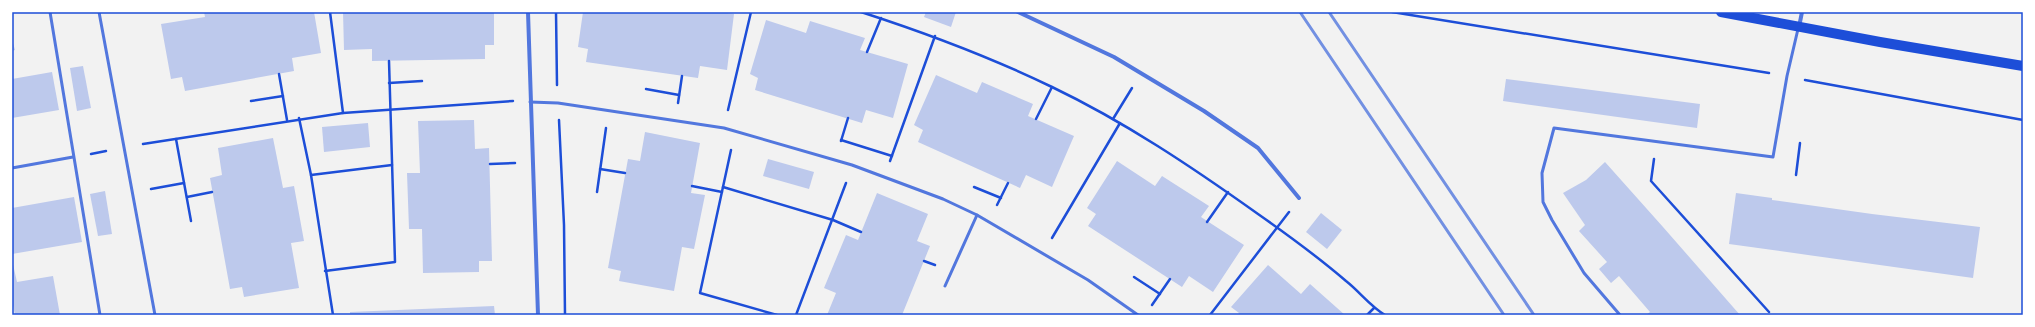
<svg xmlns="http://www.w3.org/2000/svg" width="2035" height="327" font-family="Cabin,sans-serif">
<style>
.building{fill:#bdc9ec}
.lines{fill:none;stroke-linecap:round;stroke-linejoin:round}
.path{stroke:#1d4ed8;stroke-width:2.5}
.service{stroke:#5277de;stroke-width:3}
.minor{stroke:#5277de;stroke-width:4}
.primary{stroke:#1d4ed8;stroke-width:10}
.rail{stroke:#7290e2;stroke-width:3}
.neatline{fill:none;stroke:#1d4ed8;stroke-width:1.5}
</style>
<rect width="100%" height="100%" fill="#f2f2f2"/>
<g class="building">
<polygon points="204,12 314,12 321,53 292,58 294,71 185,91 182,77 171,79 161,24 205,17"/>
<polygon points="343,12 494,12 494,45 485,45 485,59 372,61 372,49 344,50"/>
<polygon points="583,12 720,12 734,14 727,70 700,66 698,78 586,62 588,49 578,47"/>
<polygon points="926,12 956,12 951,27 924,17"/>
<polygon points="766,20 806,33 810,21 865,38 860,50 908,64 893,118 866,110 862,123 755,90 758,78 750,74"/>
<polygon points="12,40 15,50 12,51"/>
<polygon points="83,66 91,108 77,111 70,68"/>
<polygon points="52,72 59,110 12,118 12,79"/>
<polygon points="936,75 977,93 982,82 1033,104 1028,116 1074,136 1052,187 1026,175 1020,188 918,142 923,130 914,125"/>
<polygon points="1506,79 1700,104 1697,128 1503,101"/>
<polygon points="474,120 475,149 489,148 492,261 479,261 479,272 423,273 422,229 409,229 407,173 420,173 418,121"/>
<polygon points="368,123 370,147 324,152 322,127"/>
<polygon points="645,132 700,143 691,193 705,195 694,249 682,247 674,291 619,281 621,271 608,268 628,159 640,161"/>
<polygon points="273,138 283,188 294,186 304,241 291,243 299,288 244,297 242,287 230,289 210,178 222,175 218,148"/>
<polygon points="768,159 814,172 809,189 763,176"/>
<polygon points="1117,161 1155,186 1162,176 1209,206 1201,217 1244,245 1213,292 1189,276 1182,287 1088,226 1096,214 1087,208"/>
<polygon points="1605,162 1663,227 1740,315 1646,315 1650,312 1619,276 1611,283 1599,269 1607,262 1579,231 1585,225 1563,193 1586,180"/>
<polygon points="105,191 112,234 98,236 90,194"/>
<polygon points="877,193 928,214 917,241 930,246 902,315 827,315 836,293 824,288 846,235 858,240"/>
<polygon points="1736,193 1772,198 1772,200 1872,214 1980,227 1973,278 1729,244"/>
<polygon points="74,197 82,242 12,254 12,208"/>
<polygon points="1321,213 1342,230 1327,249 1306,232"/>
<polygon points="12,260 17,282 53,276 60,315 15,315 12,300"/>
<polygon points="1268,265 1301,294 1310,284 1345,315 1238,315 1239,313 1231,307"/>
<polygon points="494,306 495,315 350,315 350,312"/>
</g>
<g class="lines">
<g class="path">
<polyline points="330,12 343,113"/>
<polyline points="556,12 557,85"/>
<path d="M861 12C926 33 990 57 1052 87 1125 122 1192 167 1258 214 1288 235 1318 257 1346 281 1360 292 1370 306 1385 315"/>
<polyline points="1392,12 1769,73"/>
<polyline points="867,52 881,18"/>
<polyline points="279,74 287,120"/>
<polyline points="1805,80 2023,120"/>
<polyline points="389,83 422,81"/>
<polyline points="646,89 679,95"/>
<polyline points="251,101 283,96"/>
<polyline points="678,103 682,76"/>
<polyline points="728,110 751,12"/>
<polyline points="299,118 311,175 333,315"/>
<polyline points="1036,119 1052,87"/>
<polyline points="1113,119 1132,88"/>
<polyline points="559,120 564,225 565,315"/>
<polyline points="176,139 191,221"/>
<polyline points="841,140 892,156"/>
<polyline points="841,141 848,118"/>
<polyline points="143,144 343,113 513,101"/>
<polyline points="731,150 700,293 777,315"/>
<polyline points="91,154 106,151"/>
<polyline points="1654,159 1651,181 1769,312"/>
<polyline points="890,161 935,36"/>
<polyline points="490,164 515,163"/>
<polyline points="600,169 625,173"/>
<polyline points="311,175 392,165"/>
<polyline points="1796,175 1800,143"/>
<polyline points="692,186 722,192"/>
<polyline points="723,187 833,220 861,232"/>
<polyline points="974,187 1001,198"/>
<polyline points="151,189 184,183"/>
<polyline points="597,192 606,128"/>
<polyline points="187,197 212,192"/>
<polyline points="997,205 1008,183"/>
<polyline points="1207,222 1228,192"/>
<polyline points="1052,238 1120,123"/>
<polyline points="924,261 935,265"/>
<polyline points="325,271 395,262 389,61"/>
<polyline points="1134,277 1160,294"/>
<polyline points="1152,305 1170,279"/>
<polyline points="796,315 846,183"/>
<polyline points="1210,315 1289,212"/>
<polyline points="1367,315 1374,308"/>
</g>
<g class="service">
<polyline points="50,12 100,315"/>
<polyline points="99,12 155,315"/>
<polyline points="530,102 558,103 724,128 852,165 943,199 977,215 1088,280 1138,315"/>
<polyline points="12,168 73,157"/>
<polyline points="945,286 977,215"/>
<polyline points="1620,315 1584,273 1552,220 1543,202 1542,173 1554,128 1773,157 1787,76 1798,29"/>
</g>
<g class="minor">
<polyline points="528,12 538,315"/>
<polyline points="1018,12 1114,57 1204,111 1258,148 1299,198"/>
<polyline points="1799,27 1802,12"/>
</g>
<polyline class="primary" points="1721,12 1880,42 2023,66"/>
<g class="rail">
<polyline points="1300,12 1504,315"/>
<polyline points="1329,12 1534,315"/>
</g>
</g>
<rect width="2035" height="327" fill="none" stroke="#ffffff" stroke-width="26"/>
<rect x="13" y="13" width="2009" height="301" class="neatline"/>
</svg>
